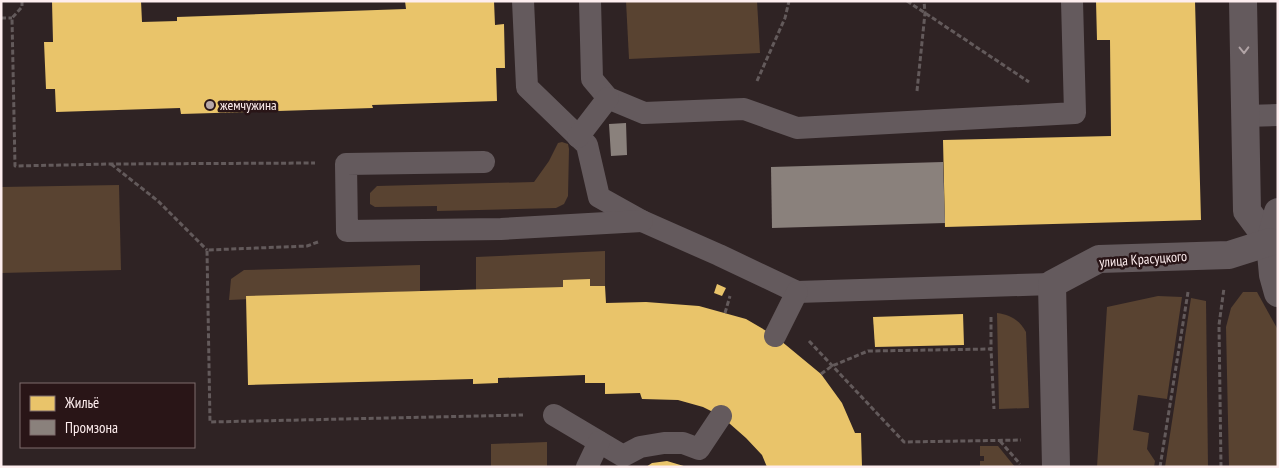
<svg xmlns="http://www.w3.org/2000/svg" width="1279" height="468" font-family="'PT Sans Narrow',sans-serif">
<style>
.green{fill:#594331}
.homes{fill:#e9c46a}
.industry{fill:#8a817c}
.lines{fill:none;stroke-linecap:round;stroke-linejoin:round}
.path{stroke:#635a5b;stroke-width:3;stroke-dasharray:5 2.5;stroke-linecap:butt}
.lane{stroke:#645a5d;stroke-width:22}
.street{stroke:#645a5d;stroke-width:28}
.oneway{stroke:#b1a4a6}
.poi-dot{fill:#b6a7a8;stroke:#291517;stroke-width:2}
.labels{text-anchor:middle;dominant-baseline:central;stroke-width:5;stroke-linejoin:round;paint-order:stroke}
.poi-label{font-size:14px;fill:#feeeef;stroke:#291517;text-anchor:start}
.street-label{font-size:14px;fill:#feeeef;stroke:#291517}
</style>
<rect width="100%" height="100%" fill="#2f2324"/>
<g class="green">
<polygon points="626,1 757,1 760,53 629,59"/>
<polygon points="562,142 568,144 569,149 568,196 564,204 556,208 437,211 437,206 375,207 370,204 370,193 377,186 534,182 549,161 558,143"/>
<polygon points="119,185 121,270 1,273 1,187"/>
<polygon points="605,251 605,286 476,290 476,257"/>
<polygon points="420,265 420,291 229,300 231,279 244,270"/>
<polygon points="1243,292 1257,292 1278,330 1278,467 1229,467 1226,327 1231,308"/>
<polygon points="1158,296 1182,297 1167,399 1138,395 1133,430 1149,433 1147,449 1155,461 1154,467 1097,467 1107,307"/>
<polygon points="1191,298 1206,301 1208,467 1165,467"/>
<path d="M997 313C1011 315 1019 320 1026 332L1029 408 999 409Z"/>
<polygon points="547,442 547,467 491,467 491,444"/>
<polygon points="980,446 998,446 1015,467 980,467 980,461 984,461 984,456 980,456"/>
</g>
<g class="homes">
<polygon points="52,1 141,1 142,22 177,21 177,17 406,9 405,1 494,1 495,25 504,24 505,68 496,68 497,101 372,105 373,108 181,114 180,108 56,112 55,89 46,89 44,42 53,42"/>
<polygon points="1096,1 1195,1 1201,220 945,227 943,140 1111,136 1110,40 1097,40"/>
<polygon points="590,279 590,286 605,286 606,303 646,302 699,306 746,319 775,336 821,374 842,403 855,433 861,433 862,467 767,467 762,455 746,438 721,416 703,407 678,400 642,399 640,393 605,394 605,383 585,383 585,375 498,378 498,383 473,384 473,379 248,385 246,296 563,287 563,280"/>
<polygon points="717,284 726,288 722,296 714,293"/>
<polygon points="963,314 964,345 875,347 873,317"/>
<polygon points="667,461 687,467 646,467 652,463"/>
</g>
<g class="industry">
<polygon points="626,123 627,155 611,156 609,124"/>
<polygon points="943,162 945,223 772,228 771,167"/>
</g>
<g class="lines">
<g class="path">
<polyline points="22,1 22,7 12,18 15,166 111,164 315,163"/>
<polyline points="907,1 1029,82"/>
<polyline points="1,18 12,18"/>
<polyline points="757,81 785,18 789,1"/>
<polyline points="917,91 925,13 924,1"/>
<polyline points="111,164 158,201 207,250"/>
<polyline points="318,242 307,246 207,250 210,422 523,415"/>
<polyline points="725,313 730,296"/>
<polyline points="991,317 991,349"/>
<polyline points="809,341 904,442 1021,440"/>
<polyline points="821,374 832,366 868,351 991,349 994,409"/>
<polyline points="1000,441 1020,464"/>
<polyline points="1160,467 1188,292"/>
<polyline points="1221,467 1219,325 1224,288"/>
</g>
<g class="lane">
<polyline points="523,1 527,87 587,145 599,197 642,221 719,255 797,292 1052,284"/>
<polyline points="590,1 592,79 608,98 644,113 744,109 797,128 1075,113 1072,1"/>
<polyline points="1245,116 1278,115"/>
<polyline points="578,137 608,98"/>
<polyline points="484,162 346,164 347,231 501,229 642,221"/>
<polyline points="775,336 797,292"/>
<polyline points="554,415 623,456 640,447 664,443 683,443 699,449 721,416"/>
<polyline points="587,467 599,442"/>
</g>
<g class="street">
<polyline points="1243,1 1247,211 1270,242"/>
<polyline points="1278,212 1270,242 1273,275 1278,293"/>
<polyline points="1056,467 1052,284 1099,259 1229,255 1270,242"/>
</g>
</g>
<defs><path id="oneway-chevron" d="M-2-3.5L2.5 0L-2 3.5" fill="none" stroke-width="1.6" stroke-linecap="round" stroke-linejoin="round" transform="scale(1.25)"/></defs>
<use class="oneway" href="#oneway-chevron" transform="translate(1244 50) rotate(89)"/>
<circle class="poi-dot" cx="210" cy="105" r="5"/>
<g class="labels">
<g class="poi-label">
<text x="220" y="105">жемчужина</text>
</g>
<g class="street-label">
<text transform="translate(1143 259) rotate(-4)">улица Красуцкого</text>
</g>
</g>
<rect width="1279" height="468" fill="none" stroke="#feeeef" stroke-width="5"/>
<rect x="20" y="383" width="175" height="65" fill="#291517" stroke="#7e6c6d"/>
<rect x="30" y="396" width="25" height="15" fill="#e9c46a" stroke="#7e6c6d"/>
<text x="65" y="408" font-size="15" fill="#feeeef">Жильё</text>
<rect x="30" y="420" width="25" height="15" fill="#8a817c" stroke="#7e6c6d"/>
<text x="65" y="433" font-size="15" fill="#feeeef">Промзона</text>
</svg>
